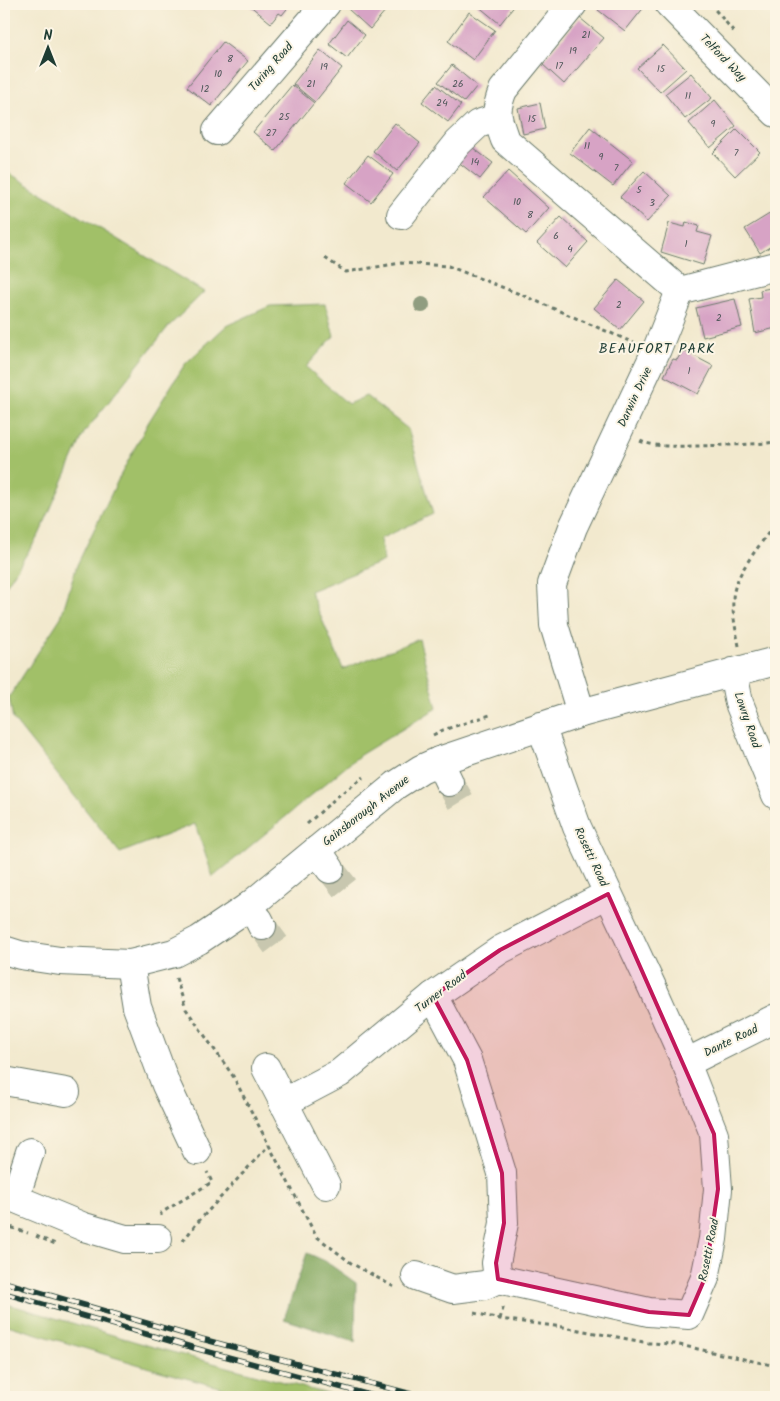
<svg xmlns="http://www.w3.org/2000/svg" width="780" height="1401" font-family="Kalam,sans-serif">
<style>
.green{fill:#a1c068;stroke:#607e4e}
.forest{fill:#80a65c;stroke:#507248}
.building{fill:#d7a3c5}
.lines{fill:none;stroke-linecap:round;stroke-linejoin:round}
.minor-tunnel{stroke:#c8c7af;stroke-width:28;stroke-dasharray:28 14;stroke-linecap:butt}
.minor-casing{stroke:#69796a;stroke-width:30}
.path{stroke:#69796a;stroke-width:3;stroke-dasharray:4 4;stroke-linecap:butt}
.minor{stroke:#fff;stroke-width:28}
.rail-casing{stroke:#1f3d34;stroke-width:5.5}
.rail{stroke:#fcf5e5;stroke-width:4;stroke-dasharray:11;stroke-linecap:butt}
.tree{fill:#909d80}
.marked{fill:#c2185b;fill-opacity:0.2;stroke:#c2185b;stroke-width:4;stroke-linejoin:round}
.labels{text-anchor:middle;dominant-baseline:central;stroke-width:4;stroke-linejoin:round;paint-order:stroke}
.number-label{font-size:10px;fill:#4d5658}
.street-label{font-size:12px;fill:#1f3d34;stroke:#fcf5e5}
.neighbourhood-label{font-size:14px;letter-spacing:1px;fill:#1f3d34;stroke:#fcf5e5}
</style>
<rect width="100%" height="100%" fill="#fcf5e5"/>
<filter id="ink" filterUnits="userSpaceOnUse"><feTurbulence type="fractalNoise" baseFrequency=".02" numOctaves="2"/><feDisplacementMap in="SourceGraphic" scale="10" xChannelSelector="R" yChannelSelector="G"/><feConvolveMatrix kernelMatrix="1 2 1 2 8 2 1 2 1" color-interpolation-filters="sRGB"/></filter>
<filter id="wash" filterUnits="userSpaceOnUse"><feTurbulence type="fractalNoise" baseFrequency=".0096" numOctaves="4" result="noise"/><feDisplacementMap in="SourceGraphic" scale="20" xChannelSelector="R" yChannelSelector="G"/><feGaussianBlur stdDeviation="1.12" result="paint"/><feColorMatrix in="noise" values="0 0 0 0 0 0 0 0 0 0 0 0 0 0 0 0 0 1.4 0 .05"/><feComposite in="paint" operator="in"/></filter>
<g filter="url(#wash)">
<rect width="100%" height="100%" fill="#f2e9ce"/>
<g class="green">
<polygon points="4,170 204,292 168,327 84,433 39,535 4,589"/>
<polygon points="325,304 334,336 306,367 348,404 366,396 408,429 433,514 380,539 384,561 310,591 343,669 419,639 437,708 360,755 213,877 195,824 120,853 13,719 9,697 61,617 77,565 118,480 148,423 185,364 226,326 270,306"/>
<polygon points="4,1303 157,1348 339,1397 255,1397 160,1371 4,1324"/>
</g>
<polygon class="forest" points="307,1253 325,1261 356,1283 355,1342 284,1319"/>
<g id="blocks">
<g class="building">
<polygon points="248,4 291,4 282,15 279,13 271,23"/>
<polygon points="352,4 391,4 370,29 348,9"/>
<polygon points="478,4 516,4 500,24 477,5"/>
<polygon points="602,4 642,4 645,6 625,31 598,10"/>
<polygon points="469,12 495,30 473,60 448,41"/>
<polygon points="580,18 604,38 564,84 541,63"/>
<polygon points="347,20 365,35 347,58 329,44"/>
<polygon points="223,42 248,61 211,106 187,87"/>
<polygon points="663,45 686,69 660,92 637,68"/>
<polygon points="320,50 342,68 315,102 293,84"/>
<polygon points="452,65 477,86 464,102 438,82"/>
<polygon points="691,73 712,98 685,119 665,94"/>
<polygon points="292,85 314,103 275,151 253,132"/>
<polygon points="436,85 461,105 448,122 422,102"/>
<polygon points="715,100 736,126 710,148 689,123"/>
<polygon points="540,103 545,129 523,134 518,108"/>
<polygon points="395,123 420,143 397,171 373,151"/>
<polygon points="590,127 633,161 613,186 570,153"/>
<polygon points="737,129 760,152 735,176 713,153"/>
<polygon points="469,145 493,163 480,179 457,161"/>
<polygon points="368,155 393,174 371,202 346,183"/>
<polygon points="508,171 549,208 526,234 484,197"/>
<polygon points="644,171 671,196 647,222 620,197"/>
<polygon points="776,210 776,243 760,253 745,229"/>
<polygon points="561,217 588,242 565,268 537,243"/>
<polygon points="686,222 699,226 697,232 712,236 703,265 661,252 669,223 685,227"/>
<polygon points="618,280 644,301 620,330 594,308"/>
<polygon points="776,287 776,328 755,333 749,299 761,297 760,290"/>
<polygon points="735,299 742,327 703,337 696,308"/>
<polygon points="683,350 713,366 698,394 664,376 673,359 677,360"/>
</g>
</g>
</g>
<g filter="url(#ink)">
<use href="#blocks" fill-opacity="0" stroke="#69796a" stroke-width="1"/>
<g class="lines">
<g class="minor-tunnel">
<polyline points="449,782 461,802"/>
<polyline points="330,869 345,888"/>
<polyline points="262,926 276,945"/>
</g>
<defs>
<g id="minor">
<path d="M573 4 503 90C494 113 497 117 505 140L680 291"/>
<polyline points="669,4 776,113"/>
<polyline points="217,131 326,4"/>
<polyline points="401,215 458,143 478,124 497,118"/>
<polyline points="680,291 776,266"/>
<polyline points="733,672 739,703 776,795"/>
<polyline points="581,713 554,625 552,584 573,527 657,349 680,291"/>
<polyline points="439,761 449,782"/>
<polyline points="317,850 330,869"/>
<polyline points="248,907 259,920 262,926"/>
<polyline points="4,950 20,955 60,961 130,964 174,953 199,940 248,907 396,785 421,769 439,761 581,713 776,661"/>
<polyline points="130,964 137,1007 166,1085 197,1151"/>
<polyline points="433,996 467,1060 502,1173 504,1223 496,1263 498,1279"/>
<polyline points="686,1063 776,1018"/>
<polyline points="266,1068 326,1185"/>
<polyline points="4,1081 66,1092"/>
<polyline points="283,1103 340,1073 433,996 500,950 608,894"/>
<polyline points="4,1194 84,1227 125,1239 158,1239"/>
<polyline points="15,1198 30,1152"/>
<polyline points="416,1276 453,1289 485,1285 498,1279"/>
<polyline points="498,1279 649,1312 689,1315 705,1278 713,1239 718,1189 714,1134 686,1063 652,987 577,827 541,726"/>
</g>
</defs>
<use href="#minor" class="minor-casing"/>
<g class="path">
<polyline points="710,4 736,34"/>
<polyline points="325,258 346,272 401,263 448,266 522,295 634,343"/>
<path d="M640 441C658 448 679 446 698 446 724 445 750 445 776 442"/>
<path d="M739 646C736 630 732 614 733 599 734 572 763 544 776 521"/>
<polyline points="433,735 443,730 493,714"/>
<polyline points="307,824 338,796 364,777"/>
<polyline points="176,978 186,1009 233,1076 316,1236 351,1263 394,1287"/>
<polyline points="161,1216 161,1213 212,1182 207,1172"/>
<polyline points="4,1225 28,1233"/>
<polyline points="36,1236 58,1245"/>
<polyline points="183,1241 197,1223 269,1145"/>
<polyline points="474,1313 500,1319 563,1327 649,1343 675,1344 776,1366"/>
<polyline points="500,1319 504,1305"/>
</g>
<use href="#minor" class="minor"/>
<defs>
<g id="rail">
<polyline points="4,1282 202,1339 423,1397"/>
<polyline points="4,1293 198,1349 377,1397"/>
</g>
</defs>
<use href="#rail" class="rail-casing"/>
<use href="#rail" class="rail"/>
</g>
<circle class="tree" cx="422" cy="305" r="8"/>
</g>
<path class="marked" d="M608 894 714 1134 718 1189 705 1278 689 1315 649 1312 498 1279 496 1263 504 1223 502 1173 467 1060 433 996 500 950Z"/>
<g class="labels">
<g class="number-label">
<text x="586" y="35">21</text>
<text x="573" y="51">19</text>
<text x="230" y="59">8</text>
<text x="559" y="66">17</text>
<text x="324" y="67">19</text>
<text x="661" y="69">15</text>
<text x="218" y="74">10</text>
<text x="311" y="84">21</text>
<text x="458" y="84">26</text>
<text x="205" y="89">12</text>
<text x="688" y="96">11</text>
<text x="442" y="103">24</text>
<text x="284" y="117">25</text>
<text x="532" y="119">15</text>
<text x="713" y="124">9</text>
<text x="271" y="133">27</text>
<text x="587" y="146">11</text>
<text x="736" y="153">7</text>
<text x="601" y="157">9</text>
<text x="475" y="162">14</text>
<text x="616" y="168">7</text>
<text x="639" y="190">5</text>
<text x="517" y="202">10</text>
<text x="652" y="203">3</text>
<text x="530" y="215">8</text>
<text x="556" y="236">6</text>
<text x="686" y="244">1</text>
<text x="570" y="249">4</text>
<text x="619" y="305">2</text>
<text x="719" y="318">2</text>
<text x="689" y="371">1</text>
</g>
<g class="street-label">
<text transform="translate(723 58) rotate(46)">Telford Way</text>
<text transform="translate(271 67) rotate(-49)">Turing Road</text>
<text transform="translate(635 397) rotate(-65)">Darwin Drive</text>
<text transform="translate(747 720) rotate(71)">Lowry Road</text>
<text transform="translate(366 811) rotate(-38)">Gainsborough Avenue</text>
<text transform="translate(591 857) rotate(65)">Rosetti Road</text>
<text transform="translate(441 992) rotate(-37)">Turner Road</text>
<text transform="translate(731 1041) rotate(-26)">Dante Road</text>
<text transform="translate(709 1250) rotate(-79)">Rosetti Road</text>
</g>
<g class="neighbourhood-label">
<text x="657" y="349">BEAUFORT PARK</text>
</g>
</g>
<rect width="780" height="1401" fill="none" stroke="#fcf5e5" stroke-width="20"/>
<g transform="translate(48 48)" stroke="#fcf5e5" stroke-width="4" paint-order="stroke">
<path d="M0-4L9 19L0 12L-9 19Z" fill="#1f3d34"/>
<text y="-8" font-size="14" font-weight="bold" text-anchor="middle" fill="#1f3d34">N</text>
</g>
</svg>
